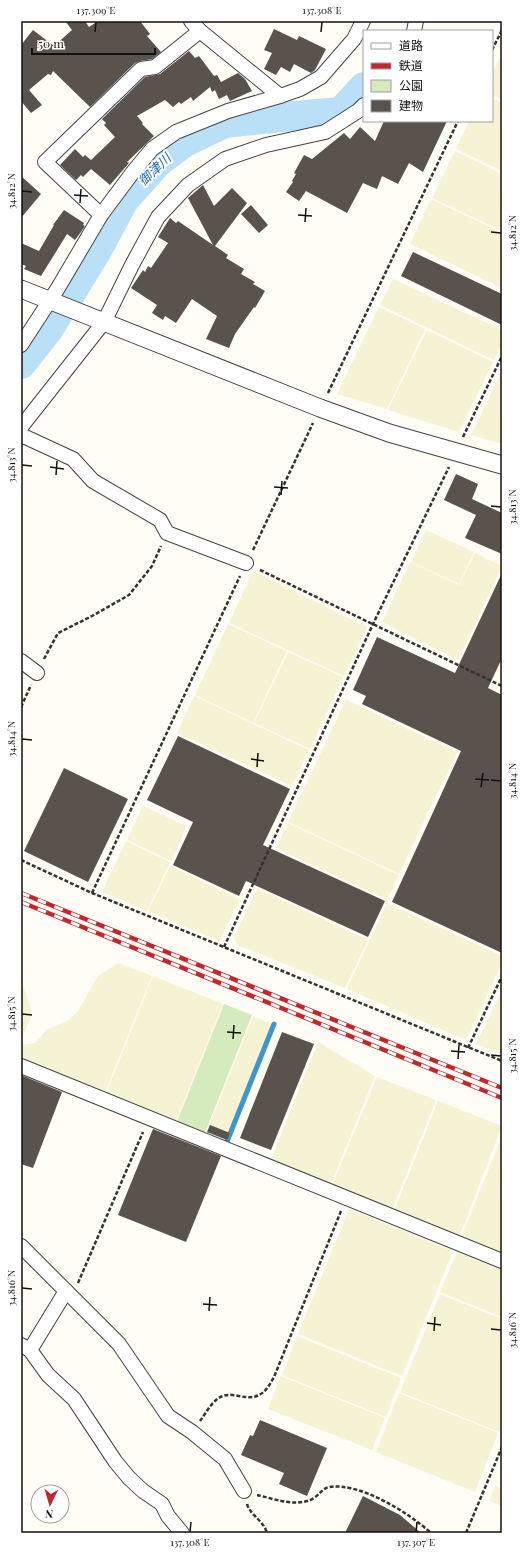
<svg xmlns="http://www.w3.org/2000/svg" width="523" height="1554" font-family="'Playfair Display','Noto Sans JP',serif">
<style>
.farmland{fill:#f6f3d4}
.green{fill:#d5ebbd}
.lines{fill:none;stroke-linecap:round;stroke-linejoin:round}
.stream{stroke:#3f96cf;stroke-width:5}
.river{stroke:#b9e0f7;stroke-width:30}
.building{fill:#5a524d}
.minor-casing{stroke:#444;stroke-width:16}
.tertiary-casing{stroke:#444;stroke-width:19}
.path{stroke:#333;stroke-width:2.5;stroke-dasharray:4 2;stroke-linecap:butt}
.minor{stroke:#fff;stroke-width:14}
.tertiary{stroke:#fff;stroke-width:17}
.rail-casing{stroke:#c4262e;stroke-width:4.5}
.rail{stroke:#fff;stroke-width:3;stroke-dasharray:9;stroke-linecap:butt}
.ticks{fill:none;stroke:#111;stroke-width:1.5}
.labels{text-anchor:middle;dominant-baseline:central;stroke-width:4;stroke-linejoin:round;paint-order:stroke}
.water-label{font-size:13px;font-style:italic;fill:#1768a6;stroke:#fff}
.neatline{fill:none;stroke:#111;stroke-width:1.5}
.ticks-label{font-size:10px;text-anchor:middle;fill:#111}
</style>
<rect width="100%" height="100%" fill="#fffdf5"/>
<g class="farmland">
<polygon points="499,59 502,60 502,100 492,95 492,74"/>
<polygon points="492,98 502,103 502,171 456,149 469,121 492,121"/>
<polygon points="455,151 502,174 502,231 432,198"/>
<polygon points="431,199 502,233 502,288 410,244"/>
<polygon points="393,279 502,330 502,344 494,360 380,305"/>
<polygon points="379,307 425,329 387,409 337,394"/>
<polygon points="427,330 493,362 459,432 388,410"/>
<polygon points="502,371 502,444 471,435"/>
<polygon points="426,530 474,552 459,584 411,562"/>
<polygon points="475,553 502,566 458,660 382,622 410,562 459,585"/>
<polygon points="253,571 367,627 344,676 229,623"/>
<polygon points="228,624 287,651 253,723 195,695"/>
<polygon points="288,652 343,677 310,749 254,723"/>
<polygon points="194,696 309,750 292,786 177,733"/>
<polygon points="346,700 457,752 399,874 288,822"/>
<polygon points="143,806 187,826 171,861 127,840"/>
<polygon points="288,823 399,875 387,900 276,848"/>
<polygon points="126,841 170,862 147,911 102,892"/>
<polygon points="170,866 240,899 219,941 148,911"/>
<polygon points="257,888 368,940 345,988 237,945 234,938"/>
<polygon points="387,903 502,956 502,963 466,1040 347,989"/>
<polygon points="118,963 152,976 104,1095 21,1061 21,1046 26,1044 35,1043 48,1029 69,1020 78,1011 98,976"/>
<polygon points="153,976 223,1004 175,1124 105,1096"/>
<polygon points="24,987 31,1010 31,1018 24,1032 21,1036 21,989"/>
<polygon points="502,990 502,1054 476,1044"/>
<polygon points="253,1016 273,1024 225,1143 205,1135"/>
<polygon points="318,1042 375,1076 330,1186 270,1162"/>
<polygon points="377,1077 436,1100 392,1210 332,1186"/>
<polygon points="438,1101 502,1126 459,1237 394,1211"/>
<polygon points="502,1136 502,1254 461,1238"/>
<polygon points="349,1209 453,1251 402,1376 298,1334"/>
<polygon points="457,1252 502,1270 502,1317 440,1292"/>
<polygon points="440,1294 502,1319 502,1424 499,1432 400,1392"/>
<polygon points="297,1336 401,1378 386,1417 282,1375"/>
<polygon points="281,1376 385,1418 372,1450 268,1409"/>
<polygon points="399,1393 498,1433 475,1492 376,1452"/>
<polygon points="495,1486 502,1489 502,1506 489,1501"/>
</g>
<polygon class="green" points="224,1004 252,1015 204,1135 176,1124"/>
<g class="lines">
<polyline class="stream" points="226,1144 274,1024"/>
<polyline class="river" points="21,364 48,330 96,252 124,200 158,162 185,142 225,123 283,117 341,112 364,87"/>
</g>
<g class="building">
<polygon points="65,21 85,21 89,27 98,21 140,21 150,34 147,36 161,52 152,59 140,61 135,63 90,107 53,71 51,75 48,74 29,90 42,105 31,113 21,101 21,45 33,30 54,46 72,30"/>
<polygon points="274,29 297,40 299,36 326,49 315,70 311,73 294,64 290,72 281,67 276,75 264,69 272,53 264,50"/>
<polygon points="189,51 195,58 199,56 214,76 217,75 221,82 238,73 245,79 252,91 230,101 227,95 219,99 215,90 212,92 210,87 193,101 191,97 181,104 179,102 173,107 165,100 137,116 143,123 142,124 154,136 127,162 129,163 110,185 91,169 83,177 81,175 76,180 60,165 75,149 83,157 85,155 91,160 115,137 104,125 106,123 102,119 145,77 160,74"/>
<polygon points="384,121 447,121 423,172 409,163 398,184 382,176 377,189 363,183 347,213 306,191 299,201 286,192 293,182 292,181 296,174 294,173 304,155 312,159 344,133 350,139 360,127 375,141"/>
<polygon points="21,176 41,194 21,218"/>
<polygon points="203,185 214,206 232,188 247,203 215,246 228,255 226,258 244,269 241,274 255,282 253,284 265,291 255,308 254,307 235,334 229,348 206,339 217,316 192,299 176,323 165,316 163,320 152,313 157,305 131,288 143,270 145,272 148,266 151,268 168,243 158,237 170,218 176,223 178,221 213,245 188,198"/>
<polygon points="251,205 268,225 259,233 241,214"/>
<polygon points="64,210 84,223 83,225 85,226 81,232 75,240 67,234 41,276 24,269 26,266 21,264 21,243 39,251 54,225 53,225"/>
<polygon points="413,252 502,294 502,325 401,276"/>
<polygon points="456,474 478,484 472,499 502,513 502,554 465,538 476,515 444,500"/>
<polygon points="502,573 502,658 488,688 502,695 502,953 392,902 461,751 362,704 366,696 353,690 377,637 455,673"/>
<polygon points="178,736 290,789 263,845 385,901 368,937 246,881 239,896 173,865 193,822 147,800"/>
<polygon points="64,768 128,799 88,882 24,851"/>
<polygon points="282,1032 314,1044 271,1150 240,1138"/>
<polygon points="21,1075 62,1092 33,1168 21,1164"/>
<polygon points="210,1125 230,1133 227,1140 207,1132"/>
<polygon points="153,1129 221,1156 186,1242 118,1215"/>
<polygon points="260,1420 327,1448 307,1496 279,1484 284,1473 241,1455 250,1435 253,1436"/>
<polygon points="363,1496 400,1515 421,1533 345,1533"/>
</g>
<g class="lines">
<defs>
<g id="minor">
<polyline points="191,21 200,31 280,96"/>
<polyline points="414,31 416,21"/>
<polyline points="101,215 45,162 141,69 155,67 200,31"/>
<polyline points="21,345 58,288 101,215 133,172 152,149 176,132 228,111 280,96 300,89 321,77 354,39 363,21"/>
<polyline points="21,427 104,322 132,265 158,217 188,185 225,159 266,145 325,132 358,111 364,105"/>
<polyline points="21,435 73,459 93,481 160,520 167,533 246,563"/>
<polyline points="21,661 37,673"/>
<polyline points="21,1066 502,1261"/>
<polyline points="21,1246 119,1344 168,1416 192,1432 225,1459 244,1491"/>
<polyline points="21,1345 30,1350 48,1375 74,1399 115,1461 129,1478 143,1491 162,1504 168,1516 182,1533"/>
<polyline points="30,1350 66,1291"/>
</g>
<polyline id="tertiary" points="21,289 320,408 389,433 502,465"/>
</defs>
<use href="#minor" class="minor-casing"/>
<use href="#tertiary" class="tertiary-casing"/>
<g class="path">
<polyline points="492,50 502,30"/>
<polyline points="328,393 458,121"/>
<polyline points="463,437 502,356"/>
<polyline points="253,550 313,423"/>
<polyline points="260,570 502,686"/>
<polyline points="44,659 58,633 92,616 129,595 152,566 161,546"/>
<polyline points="21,707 31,685"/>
<polyline points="21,860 92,893 502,1061"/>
<polyline points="92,893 240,576"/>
<polyline points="224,947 373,624 449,467"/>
<polyline points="468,1048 502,976"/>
<polyline points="78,1283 143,1132"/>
<path d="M200 1421C206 1413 213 1399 223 1396 228 1394 234 1395 239 1396 258 1400 265 1394 274 1377L341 1211"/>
<path d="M257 1495C275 1499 297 1508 314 1498 320 1494 323 1488 329 1487 360 1482 409 1513 431 1533"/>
<path d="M247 1504C250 1515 264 1521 267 1533"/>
<polyline points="466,1533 502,1447"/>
</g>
<use href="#minor" class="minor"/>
<use href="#tertiary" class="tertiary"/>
<defs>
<g id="rail">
<polyline points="21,893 502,1088"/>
<polyline points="21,902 502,1098"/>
</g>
</defs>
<use href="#rail" class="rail-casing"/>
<use href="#rail" class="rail"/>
</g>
<path class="ticks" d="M95 32 96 22M321 32 322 22M22 191 32 192M74 195 88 196M80 203 81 189M298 215 312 216M305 222 306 208M491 232 501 233M22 465 32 466M50 467 64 469M56 475 57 461M274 487 288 488M281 495 282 481M491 506 501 507M22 739 32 740M251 759 264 761M257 767 258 753M475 779 489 780M491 780 501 781M481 787 483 773M22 1014 32 1015M227 1032 241 1033M233 1039 234 1025M451 1051 465 1052M491 1055 501 1056M458 1059 459 1045M22 1288 32 1289M203 1304 217 1305M209 1311 210 1297M427 1323 441 1325M491 1329 501 1330M434 1331 435 1317M190 1532 191 1522M416 1532 417 1522"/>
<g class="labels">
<g class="water-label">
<text transform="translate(154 169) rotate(-44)">御津川</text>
</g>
</g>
<rect width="523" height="1554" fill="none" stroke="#ffffff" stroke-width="44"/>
<rect x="363" y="30" width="130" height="92" fill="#ffffff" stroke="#a0a0a0"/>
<rect x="371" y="43" width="20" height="6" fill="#ffffff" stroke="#a0a0a0"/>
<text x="399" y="50" font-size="12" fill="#111111">道路</text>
<rect x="371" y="63" width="20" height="6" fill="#c4262e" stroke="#a0a0a0"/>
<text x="399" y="70" font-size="12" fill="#111111">鉄道</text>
<rect x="371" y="80" width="20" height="12" fill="#d5ebbd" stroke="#a0a0a0"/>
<text x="399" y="90" font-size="12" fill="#111111">公園</text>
<rect x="371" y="100" width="20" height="12" fill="#5a524d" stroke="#a0a0a0"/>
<text x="399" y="110" font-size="12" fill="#111111">建物</text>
<g transform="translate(50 1504) rotate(185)"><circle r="19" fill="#ffffff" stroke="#a0a0a0"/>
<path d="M0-3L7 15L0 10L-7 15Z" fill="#c4262e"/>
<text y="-6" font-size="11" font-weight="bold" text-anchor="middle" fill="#111111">N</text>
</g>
<path d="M32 48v6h123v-6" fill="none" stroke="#111111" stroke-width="2"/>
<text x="38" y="48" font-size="12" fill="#111111" stroke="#ffffff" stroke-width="3" paint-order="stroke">50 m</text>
<rect x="22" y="22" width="479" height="1510" class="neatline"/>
<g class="ticks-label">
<text x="96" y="14">137.309°E</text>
<text x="322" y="14">137.308°E</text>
<text transform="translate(11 191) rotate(-90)" y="4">34.812°N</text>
<text transform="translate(512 233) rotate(-90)" y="4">34.812°N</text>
<text transform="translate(11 465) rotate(-90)" y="4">34.813°N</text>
<text transform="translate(512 507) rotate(-90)" y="4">34.813°N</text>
<text transform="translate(11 739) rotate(-90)" y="4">34.814°N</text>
<text transform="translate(512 781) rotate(-90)" y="4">34.814°N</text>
<text transform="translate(11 1014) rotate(-90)" y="4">34.815°N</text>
<text transform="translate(512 1056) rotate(-90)" y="4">34.815°N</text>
<text transform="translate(11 1288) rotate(-90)" y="4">34.816°N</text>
<text transform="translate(512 1330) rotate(-90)" y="4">34.816°N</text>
<text x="190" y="1546">137.308°E</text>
<text x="416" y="1546">137.307°E</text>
</g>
</svg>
